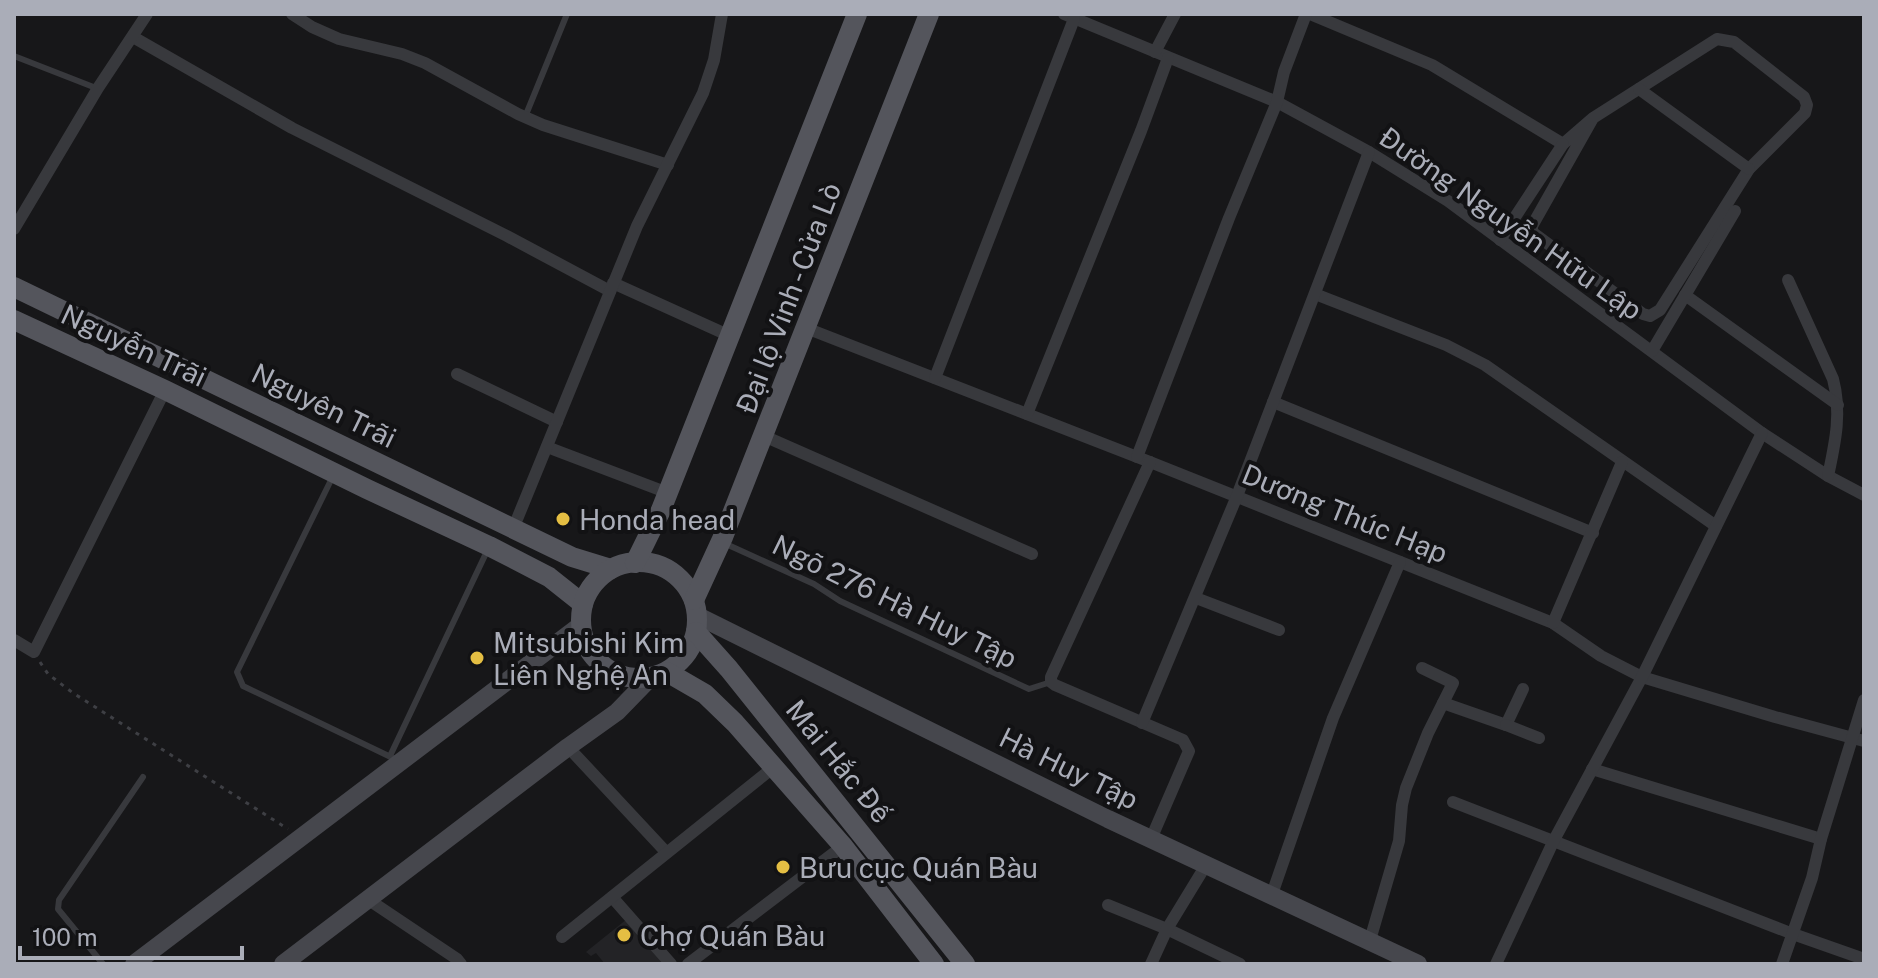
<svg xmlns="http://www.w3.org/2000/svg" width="1878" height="978" font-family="'Public Sans',sans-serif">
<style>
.built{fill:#232326}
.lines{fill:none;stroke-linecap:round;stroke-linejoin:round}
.path{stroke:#3e3f44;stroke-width:3;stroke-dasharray:4 6;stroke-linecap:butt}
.lane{stroke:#38393d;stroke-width:6}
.street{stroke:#38393d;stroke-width:12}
.secondary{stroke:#46474d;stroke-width:18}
.primary{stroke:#54555c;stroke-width:20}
.poi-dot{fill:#e4be43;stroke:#121214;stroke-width:3}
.labels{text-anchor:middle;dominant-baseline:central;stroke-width:8;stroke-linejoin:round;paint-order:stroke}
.street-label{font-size:28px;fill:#aaadb8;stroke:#121214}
.poi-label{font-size:28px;fill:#aaadb8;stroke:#121214;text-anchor:start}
</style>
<rect width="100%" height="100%" fill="#171719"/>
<polygon class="built" points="627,919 664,964 605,964 596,953 591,956 586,952"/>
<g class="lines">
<polyline class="path" points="40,662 48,674 73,693 288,829"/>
<g class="lane">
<polyline points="14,56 96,88"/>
<polyline points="525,117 567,14"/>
<polyline points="333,476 237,672 243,686 397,760"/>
<polyline points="726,544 814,584 840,601 1029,689 1051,682"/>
<polyline points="390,756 488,549"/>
<polyline points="103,964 58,909 59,900 143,777"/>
</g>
<g class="street">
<polyline points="292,14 312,27 339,39 402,54 425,63 518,114 543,125 668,165"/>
<polyline points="1064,14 1277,102 1369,152 1448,201 1762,433 1828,476 1864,495"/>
<polyline points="1310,14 1432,65 1563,144 1593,118 1717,39 1734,42 1804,97 1807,105 1805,113 1749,169 1660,310 1650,316 1643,314 1532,232 1532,226 1593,118"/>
<polyline points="133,37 292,128 507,236 610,291"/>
<polyline points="1155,52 1175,14"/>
<polyline points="1639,89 1749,169"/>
<polyline points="14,229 98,88 147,14"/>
<polyline points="1500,240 1563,144"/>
<path d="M1788 280 1833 379C1842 413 1835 443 1828 476"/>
<polyline points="613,283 730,336"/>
<polyline points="1315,294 1446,345 1485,365 1716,526"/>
<polyline points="1685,295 1838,405"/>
<polyline points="806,328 1150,462 1553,623 1601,656 1642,677 1775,717 1864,741"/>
<polyline points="1652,351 1735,211"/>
<polyline points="457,374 557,422"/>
<polyline points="935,378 1074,19"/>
<polyline points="1273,402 1593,533"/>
<polyline points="1027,414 1141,131 1168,58"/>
<polyline points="764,436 1032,554"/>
<polyline points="547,447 668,493"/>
<polyline points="1137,457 1229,218 1277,102 1284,72 1306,14"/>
<polyline points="1150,462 1051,677 1051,682 1055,685 1183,740 1189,751 1151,839"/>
<polyline points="513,529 637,226 703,93 714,60 722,14"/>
<polyline points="1196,598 1279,630"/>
<polyline points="1553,623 1622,462"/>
<polyline points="14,640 34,652 165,390"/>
<polyline points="1443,703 1506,725 1523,689"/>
<polyline points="1142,723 1237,496 1369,152"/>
<polyline points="1506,725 1539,738"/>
<polyline points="568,747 666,852"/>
<polyline points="1592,769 1821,839"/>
<polyline points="1453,802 1793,934 1864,959"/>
<polyline points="612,897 671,964"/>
<polyline points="1271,897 1333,718 1400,562"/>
<polyline points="369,900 457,959 461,964"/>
<polyline points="1108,905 1167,929 1240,964"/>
<polyline points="562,937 774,767"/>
<polyline points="1370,940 1399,841 1402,805 1406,788 1428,733 1453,683 1422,668"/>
<polyline points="688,964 843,846"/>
<polyline points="1151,964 1167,929 1206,865"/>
<polyline points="1496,964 1554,840 1642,677 1762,433"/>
<polyline points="1782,964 1812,878 1821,839 1864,700"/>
</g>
<g class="secondary">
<polyline points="698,616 1108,819 1418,964"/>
<polyline points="134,964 581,625"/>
<polyline points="283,964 568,747 617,712 651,677"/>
</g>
<g class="primary">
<polyline points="14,287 572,557 611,569"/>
<polyline points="14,320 165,390 367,489 489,546 549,577 583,604"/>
<circle cx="639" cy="620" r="58"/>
<polyline points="635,563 661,510 857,14"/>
<polyline points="694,600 723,537 929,14"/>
<polyline points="696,632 729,669 965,964"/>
<polyline points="667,672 705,694 735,723 843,846 934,964"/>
</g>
</g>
<g class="poi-dot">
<circle cx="563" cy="519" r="8"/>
<circle cx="477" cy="658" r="8"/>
<circle cx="783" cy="867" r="8"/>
<circle cx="624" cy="935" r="8"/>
</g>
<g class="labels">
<g class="street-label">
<text transform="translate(1511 223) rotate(35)">Đường Nguyễn Hữu Lập</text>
<text transform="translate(788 298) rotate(-69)">Đại lộ Vinh - Cửa Lò</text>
<text transform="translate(134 345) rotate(25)">Nguyễn Trãi</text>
<text transform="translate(324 405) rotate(26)">Nguyên Trãi</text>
<text transform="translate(1345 513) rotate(22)">Dương Thúc Hạp</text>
<text transform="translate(895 601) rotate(26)">Ngõ 276 Hà Huy Tập</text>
<text transform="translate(839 761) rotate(51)">Mai Hắc Đế</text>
<text transform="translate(1069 768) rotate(26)">Hà Huy Tập</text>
</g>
<g class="poi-label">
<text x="579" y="519">Honda head</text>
<text x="493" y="642">Mitsubishi Kim<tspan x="493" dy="32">Liên Nghệ An</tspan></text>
<text x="799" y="867">Bưu cục Quán Bàu</text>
<text x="640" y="935">Chợ Quán Bàu</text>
</g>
</g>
<rect width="1878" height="978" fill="none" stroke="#aaadb8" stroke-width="32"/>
<path d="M20 946v12h222v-12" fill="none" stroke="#aaadb8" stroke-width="4"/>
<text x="32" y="946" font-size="24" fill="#aaadb8" stroke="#121214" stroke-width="6" paint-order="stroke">100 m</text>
</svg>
